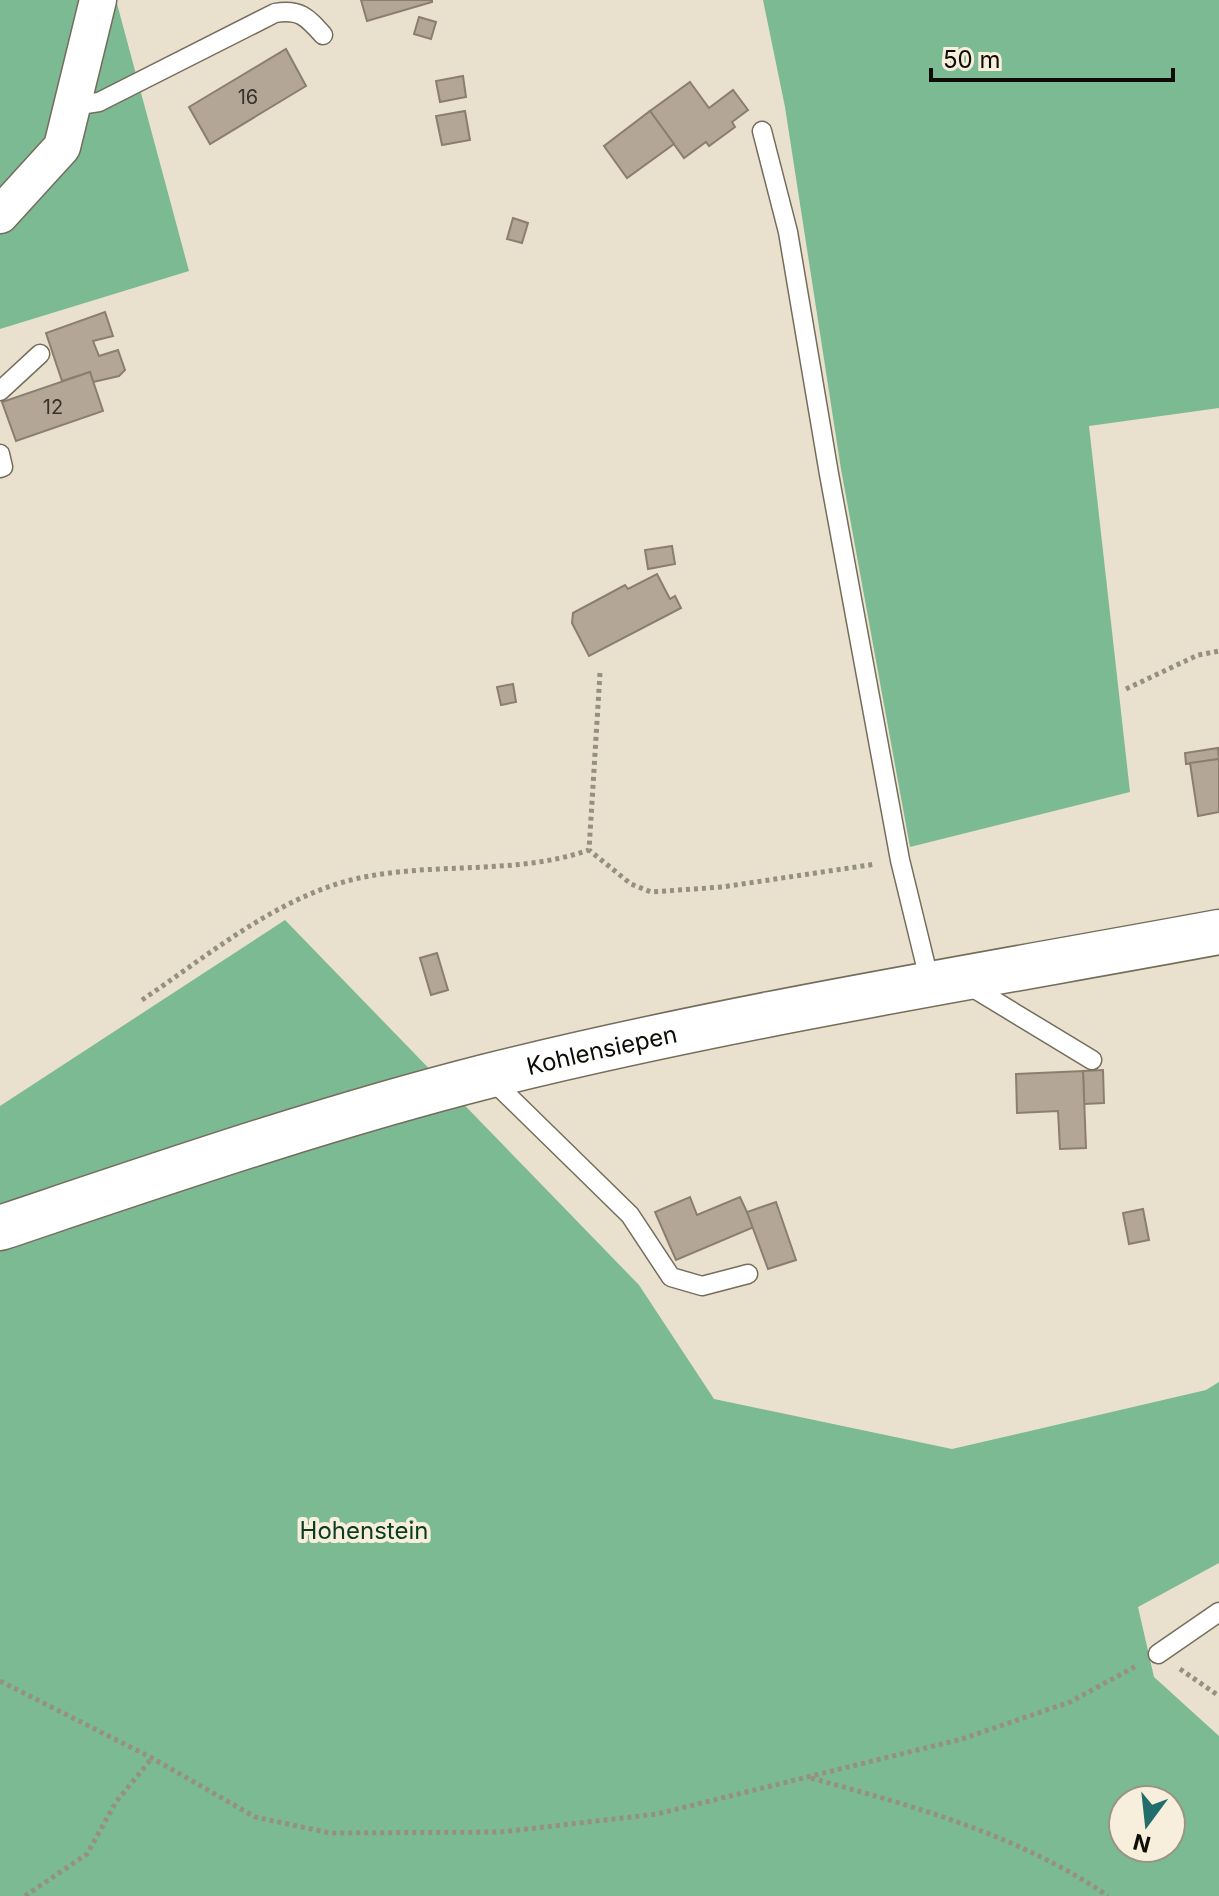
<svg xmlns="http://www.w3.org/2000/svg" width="1219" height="1896" font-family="Inter,sans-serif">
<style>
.forest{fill:#7cba93;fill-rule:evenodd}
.building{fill:#b3a696;stroke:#8b7e6f;stroke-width:2}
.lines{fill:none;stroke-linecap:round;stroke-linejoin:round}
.service-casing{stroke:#746d5c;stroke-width:21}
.minor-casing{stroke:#746d5c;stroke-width:39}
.tertiary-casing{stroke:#746d5c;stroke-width:47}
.path{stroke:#969082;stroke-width:5;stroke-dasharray:4 4;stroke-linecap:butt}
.service{stroke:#fff;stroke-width:18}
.minor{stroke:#fff;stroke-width:36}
.tertiary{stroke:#fff;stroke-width:44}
.labels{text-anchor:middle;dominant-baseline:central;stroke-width:8;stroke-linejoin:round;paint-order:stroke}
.number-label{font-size:20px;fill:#37322a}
.street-label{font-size:24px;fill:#0e0c06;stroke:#f7eedb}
.park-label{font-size:24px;fill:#093c22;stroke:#f7eedb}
</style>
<rect width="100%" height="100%" fill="#e9e1ce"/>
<g class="forest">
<polygon points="0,0 116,0 189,271 0,329"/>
<polygon points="763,0 1219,0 1219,408 1089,426 1130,792 910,847 841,469 785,107"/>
<path d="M285 920 639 1285 714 1399 952 1449 1206 1390 1219 1382V1563L1138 1607 1154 1677 1219 1736V1896H0V1106ZM1123 1800H1171V1848H1123Z"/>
</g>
<g class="building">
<polygon points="361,0 432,0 432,2 367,21"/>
<polygon points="419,17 436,22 431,39 414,34"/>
<polygon points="286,49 306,86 210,144 189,107"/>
<polygon points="463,76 466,97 440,102 436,81"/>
<polygon points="690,82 709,108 733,90 748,110 732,122 735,127 709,146 706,142 684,158 650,111"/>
<polygon points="465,111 470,140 442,145 436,116"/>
<polygon points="650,111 674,144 627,178 604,146"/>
<polygon points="513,218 528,223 522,243 507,239"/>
<polygon points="105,312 113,336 93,341 99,356 118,350 125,370 119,376 93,382 90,372 62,381 46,333"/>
<polygon points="90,372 103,411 16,441 2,402"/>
<polygon points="672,546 675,564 648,569 645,550"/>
<polygon points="657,574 670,599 675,596 681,608 589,656 572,623 573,613 625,585 628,589"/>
<polygon points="513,684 516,702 501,705 497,687"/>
<polygon points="1218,748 1219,759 1186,764 1185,753"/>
<polygon points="1219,759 1219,812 1198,816 1190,763"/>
<polygon points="437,953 448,990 431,995 420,958"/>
<polygon points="1103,1070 1104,1103 1084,1104 1083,1071"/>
<polygon points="1083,1071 1086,1148 1060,1149 1058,1111 1017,1113 1016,1074"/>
<polygon points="690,1197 697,1215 740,1197 754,1227 676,1260 655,1212"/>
<polygon points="776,1202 796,1260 768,1269 747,1212"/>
<polygon points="1143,1209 1149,1240 1129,1244 1123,1213"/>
</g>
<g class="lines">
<defs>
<g id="service">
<path d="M73 106 99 102 275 13C300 9 307 17 323 35"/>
<polyline points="762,131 788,232 829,474 900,860 930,983"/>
<polyline points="0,391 40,354"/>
<polyline points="0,454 3,467 0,468"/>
<polyline points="965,983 1092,1060"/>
<polyline points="491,1079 630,1215 671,1277 702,1286 748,1274"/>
<polyline points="1158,1654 1219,1612"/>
</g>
<polyline id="minor" points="0,215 62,147 98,0"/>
<g id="tertiary">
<path id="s1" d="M0 1228C161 1174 323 1118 488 1076 729 1016 975 977 1219 932"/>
</g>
</defs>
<use href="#service" class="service-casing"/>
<use href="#minor" class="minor-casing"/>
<use href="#tertiary" class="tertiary-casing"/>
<g class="path">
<polyline points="600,673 589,850 631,884 651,892 722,887 876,864"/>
<polyline points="1126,689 1198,655 1219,651"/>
<path d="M142 1000C206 957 271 902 347 881 426 860 511 877 589 850"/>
<polyline points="1180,1669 1219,1696"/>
<polyline points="0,1681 152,1758 255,1817 330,1833 501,1832 657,1814 962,1739 1070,1702 1138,1665"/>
<path d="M811 1778C916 1807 1017 1834 1108 1896"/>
<polyline points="25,1896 87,1854 116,1802 152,1758"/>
</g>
<use href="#service" class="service"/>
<use href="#minor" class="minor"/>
<use href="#tertiary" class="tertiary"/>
</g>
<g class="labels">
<g class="number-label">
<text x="248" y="97">16</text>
<text x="53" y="407">12</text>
</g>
<g class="street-label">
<text stroke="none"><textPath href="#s1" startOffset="628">Kohlensiepen</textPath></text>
</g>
<g class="park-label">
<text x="364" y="1530">Hohenstein</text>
</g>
</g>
<g transform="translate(1147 1824) rotate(195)"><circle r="38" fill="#f7eedb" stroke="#9a9486" stroke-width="2"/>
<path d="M0-6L14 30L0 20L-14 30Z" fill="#226e6d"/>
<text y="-12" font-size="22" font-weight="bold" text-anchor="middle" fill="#0e0c06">N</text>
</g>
<path d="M931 68v12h242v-12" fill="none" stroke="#0e0c06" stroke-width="4"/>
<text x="943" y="68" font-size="24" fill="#0e0c06" stroke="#f7eedb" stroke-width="6" paint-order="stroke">50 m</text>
</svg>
